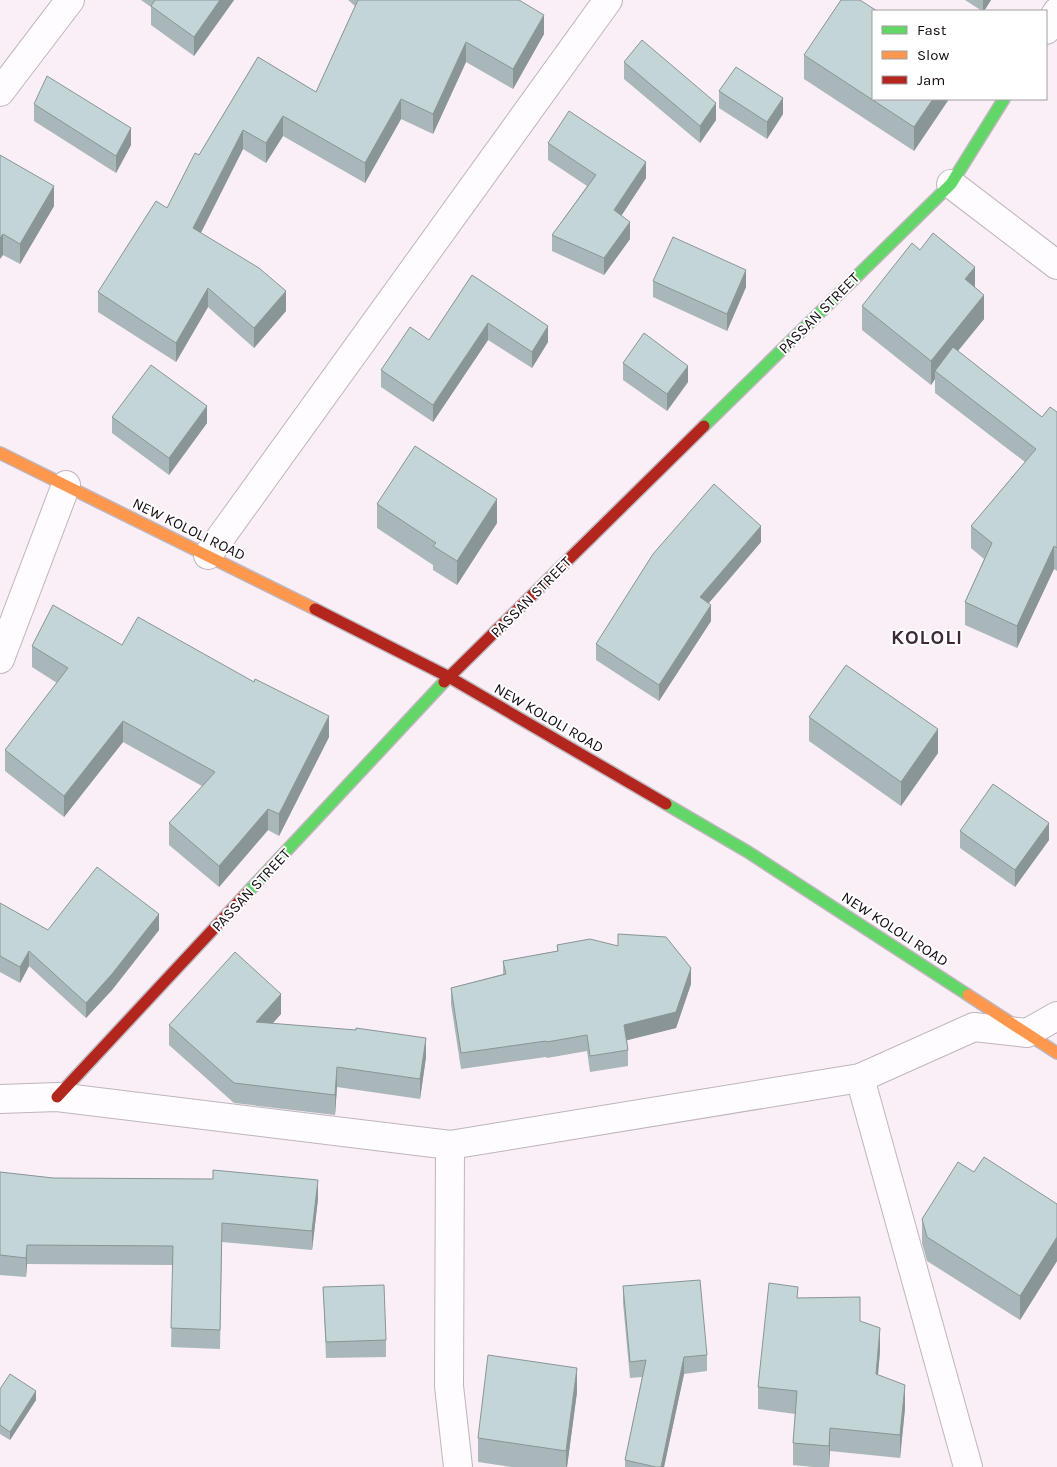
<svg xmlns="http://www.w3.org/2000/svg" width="1057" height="1467" font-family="Karla,sans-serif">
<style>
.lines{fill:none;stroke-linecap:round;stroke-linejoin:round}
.street-casing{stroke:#bfb5bd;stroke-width:30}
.fast-casing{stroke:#bfb5bd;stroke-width:14}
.slow-casing{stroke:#bfb5bd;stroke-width:14}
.jam-casing{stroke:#bfb5bd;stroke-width:14}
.street{stroke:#fefcfe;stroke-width:28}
.fast{stroke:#63d668;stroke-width:11}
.slow{stroke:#ff974d;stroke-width:11}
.jam{stroke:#b3261e;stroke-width:11}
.wall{fill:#a9b7ba}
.shaded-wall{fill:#899597}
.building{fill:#c4d5d8;stroke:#899597}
.labels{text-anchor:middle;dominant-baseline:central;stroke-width:4;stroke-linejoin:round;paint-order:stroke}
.street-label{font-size:15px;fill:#130b12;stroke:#fff}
.district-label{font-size:20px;font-weight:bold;letter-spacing:1px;fill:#3b2838;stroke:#fff}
</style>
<rect width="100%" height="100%" fill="#faeef7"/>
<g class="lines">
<defs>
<g id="street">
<polyline points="1046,30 1057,12"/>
<polyline points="0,92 70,0"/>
<polyline points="951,184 1057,265"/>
<polyline points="208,555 608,0"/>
<polyline points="0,659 66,485"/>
<polyline points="860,1078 968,1467"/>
<polyline points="0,1099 57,1097 450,1145 860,1078 974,1027 1027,1033 1057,1016"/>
<polyline points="450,1145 449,1386 458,1467"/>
</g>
<g id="fast">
<polyline points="704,426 951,184 1004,99"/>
<polyline points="666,804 748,852 968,995"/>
<polyline points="246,894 444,682"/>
</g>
<g id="slow">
<polyline points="0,453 315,609"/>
<polyline points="968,995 1057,1053"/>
</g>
<g id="jam">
<polyline points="315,609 449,677 666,804"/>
<polyline points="444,682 704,426"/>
<polyline points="57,1097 246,894"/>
</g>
</defs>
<use href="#street" class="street-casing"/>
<use href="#fast" class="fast-casing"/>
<use href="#slow" class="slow-casing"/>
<use href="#jam" class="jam-casing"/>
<use href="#street" class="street"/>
<use href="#fast" class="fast"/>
<use href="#slow" class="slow"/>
<use href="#jam" class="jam"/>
</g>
<g class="wall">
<polygon points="141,0 234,0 194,56 151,25 151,7"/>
<polygon points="348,0 519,0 544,34 513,89 466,62 433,134 401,119 365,183 283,136 266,163 243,149 201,233 286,311 254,348 208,307 176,362 98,312 98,292 167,208 258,57 316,92 355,6"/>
<polygon points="965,0 991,0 984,11 982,11"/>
<polygon points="804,55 873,99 949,99 914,151 804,79"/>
<polygon points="624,62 716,120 700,143 624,79"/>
<polygon points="719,91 783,114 767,139 719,108"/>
<polygon points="34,104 131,145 116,173 34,121"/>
<polygon points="548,143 646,178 621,216 630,239 604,275 552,251 552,235 587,186 548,160"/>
<polygon points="0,155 54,206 20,264 3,255"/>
<polygon points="920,250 975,287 984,319 958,351 1042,417 1057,412 1057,571 1054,569 1017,648 965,625 965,602 984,559 971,548 971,526 1025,462 935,393 935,379 931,385 862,330 862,306"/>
<polygon points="472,275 548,342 532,368 488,340 433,422 381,387 381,370 429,340"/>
<polygon points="653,281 746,287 727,331 653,297"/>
<polygon points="623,363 688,382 667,411 623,380"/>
<polygon points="112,417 207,423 169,475 112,433"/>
<polygon points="377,504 497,523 457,585 433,570 433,565 377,528"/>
<polygon points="761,542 709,603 711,621 659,701 596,660 596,644"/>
<polygon points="122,645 329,737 279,836 268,830 219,887 169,845 169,823 202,786 123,742 64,817 5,771 5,750 57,683 32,667 32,646"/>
<polygon points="809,717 938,753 901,806 809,741"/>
<polygon points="960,831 1049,840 1015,887 960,848"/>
<polygon points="0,903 48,930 159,930 112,990 86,1018 29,966 20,983 0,972"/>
<polygon points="557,945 691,984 676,1028 627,1040 628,1050 628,1066 590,1072 587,1051 547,1058 546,1057 461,1069 451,1004 451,988 503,974 503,961 557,951"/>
<polygon points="281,1014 272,1024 426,1057 420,1099 337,1087 335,1115 234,1103 169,1045 169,1025"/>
<polygon points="0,1172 53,1178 318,1199 312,1250 222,1242 220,1349 171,1347 173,1265 27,1264 26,1277 0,1275"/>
<polygon points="974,1172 1057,1204 1057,1261 1020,1320 927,1261 922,1243 922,1219"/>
<polygon points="623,1286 707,1355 707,1371 684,1374 664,1467 625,1467 625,1460 642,1377 630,1378 623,1303"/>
<polygon points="323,1287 386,1340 386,1357 326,1358"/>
<polygon points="798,1298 860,1321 880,1351 878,1375 905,1408 900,1458 830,1451 829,1467 813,1467 793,1465 793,1443 795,1414 758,1409 758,1387"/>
<polygon points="0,1389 36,1400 10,1440 0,1434"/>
<polygon points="577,1392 567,1467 512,1467 478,1462 478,1438"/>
</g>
<g class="shaded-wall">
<polygon points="220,0 234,0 194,56 194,37"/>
<polygon points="983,0 991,0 984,11 983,11"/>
<polygon points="544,15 544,34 513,89 513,69"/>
<polygon points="466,42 466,62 433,134 433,114"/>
<polygon points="783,98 783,114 767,139 767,122"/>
<polygon points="401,99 401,119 365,183 365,163"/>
<polygon points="933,99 949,99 914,151 914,127"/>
<polygon points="716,103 716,120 700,143 700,126"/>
<polygon points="283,116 283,136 266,163 266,143"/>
<polygon points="131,128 131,145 116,173 116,156"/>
<polygon points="243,130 243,149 193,248 193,228"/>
<polygon points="646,162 646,178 614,227 614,210"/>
<polygon points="54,186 54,206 20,264 20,244"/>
<polygon points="630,222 630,239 604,275 604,258"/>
<polygon points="3,234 3,255 0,259 0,238"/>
<polygon points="975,267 975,291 965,279"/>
<polygon points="746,270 746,287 727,331 727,314"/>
<polygon points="208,288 208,307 176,362 176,343"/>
<polygon points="286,291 286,311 254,348 254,328"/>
<polygon points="984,295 984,319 939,374 935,371 935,379 931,385 931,361"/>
<polygon points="488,323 488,340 433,422 433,405"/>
<polygon points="548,326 548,342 532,368 532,352"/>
<polygon points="688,366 688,382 667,411 667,394"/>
<polygon points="207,406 207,423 169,475 169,458"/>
<polygon points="497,499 497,523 457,585 457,561"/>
<polygon points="761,526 761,542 700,613 700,597"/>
<polygon points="1054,546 1054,569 1017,648 1017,626"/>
<polygon points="711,605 711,621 659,701 659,685"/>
<polygon points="329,716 329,737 279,836 279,814"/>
<polygon points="123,721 123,742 64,817 64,796"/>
<polygon points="938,729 938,753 901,806 901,782"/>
<polygon points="268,809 268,830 219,887 219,866"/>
<polygon points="1049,823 1049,840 1015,887 1015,870"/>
<polygon points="159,914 159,930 112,990 86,1018 86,1003"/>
<polygon points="29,951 29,966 20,983 20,967"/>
<polygon points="691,968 691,984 676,1028 624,1041 624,1025"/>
<polygon points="281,994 281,1014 256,1042 256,1022"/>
<polygon points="426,1038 426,1057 420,1099 420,1079"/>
<polygon points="337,1067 337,1087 335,1115 335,1095"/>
<polygon points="318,1180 318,1199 312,1250 312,1231"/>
<polygon points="1057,1237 1057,1261 1020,1320 1020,1296"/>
<polygon points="27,1245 27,1264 26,1277 26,1258"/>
<polygon points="880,1328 880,1351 876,1396 876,1374"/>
<polygon points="684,1357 684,1374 664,1467 661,1467"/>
<polygon points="577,1368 577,1392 567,1467 566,1467 566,1451"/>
<polygon points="905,1385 905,1408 900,1458 900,1435"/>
<polygon points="36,1391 36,1400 10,1440 10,1432"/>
<polygon points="830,1428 830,1451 829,1467 829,1446"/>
</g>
<g class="building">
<polygon points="155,0 220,0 194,37 151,6"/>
<polygon points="358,0 519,0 544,15 513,69 466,42 433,114 401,99 365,163 283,116 266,143 243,130 193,228 259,268 286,291 254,328 208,288 176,343 98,292 156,201 167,208 195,153 199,155 258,57 316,92"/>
<polygon points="841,0 860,0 877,11 873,11 873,99 933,99 914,127 804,55"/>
<polygon points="642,40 716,103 700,126 624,62"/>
<polygon points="736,67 783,98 767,122 719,91"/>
<polygon points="47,76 131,128 116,156 34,104"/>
<polygon points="569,111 646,162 614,210 630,222 604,258 552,235 596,175 548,143"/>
<polygon points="0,155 54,186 20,244 3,234 0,238"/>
<polygon points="933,233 975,267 965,279 984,295 931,361 862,306 912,243 920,250"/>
<polygon points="673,237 746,270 727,314 653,281"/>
<polygon points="472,275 548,326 532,352 488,323 433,405 381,370 410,327 429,340"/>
<polygon points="644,333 688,366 667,394 623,363"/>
<polygon points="953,347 1042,417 1050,407 1057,412 1057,548 1054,546 1017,626 965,602 992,543 971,526 1036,449 935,371"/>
<polygon points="151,365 207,406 169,458 112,417"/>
<polygon points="415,446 497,499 457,561 433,546 436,543 377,504"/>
<polygon points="714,484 761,526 700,597 711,605 659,685 596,644 653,554"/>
<polygon points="53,605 122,645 138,617 254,682 255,679 329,716 279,814 268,809 219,866 169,823 215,772 123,721 64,796 5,750 68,668 32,646"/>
<polygon points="846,665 938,729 901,782 809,717"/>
<polygon points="993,784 1049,823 1015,870 960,831"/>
<polygon points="97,867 159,914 112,974 86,1003 29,951 20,967 0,956 0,903 48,930"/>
<polygon points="618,934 666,937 691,968 676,1012 624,1025 628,1050 590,1056 587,1035 547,1042 546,1041 461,1053 451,988 506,974 503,961 558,951 557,945 590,939 618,946"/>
<polygon points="235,952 281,994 256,1022 356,1030 356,1028 426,1038 420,1079 337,1067 335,1095 234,1083 169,1025"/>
<polygon points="984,1157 1057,1204 1057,1237 1020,1296 927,1237 922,1219 958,1162 974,1172"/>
<polygon points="213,1170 318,1180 312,1231 222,1223 220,1330 171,1328 173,1246 27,1245 26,1258 0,1255 0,1172 53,1178 213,1179"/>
<polygon points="700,1280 707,1355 684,1357 661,1467 656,1467 625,1460 646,1360 630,1362 623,1286"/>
<polygon points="769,1283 798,1287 797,1298 860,1297 860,1321 880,1328 876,1374 905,1385 900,1435 830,1428 829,1446 793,1443 797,1391 758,1387"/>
<polygon points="384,1285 386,1340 326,1342 323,1287"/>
<polygon points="488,1355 577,1368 566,1451 478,1438"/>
<polygon points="10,1374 36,1391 10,1432 0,1425 0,1389"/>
</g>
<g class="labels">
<g class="street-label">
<text transform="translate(819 313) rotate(-45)">PASSAN STREET</text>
<text transform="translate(189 529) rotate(26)">NEW KOLOLI ROAD</text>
<text transform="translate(531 597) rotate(-45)">PASSAN STREET</text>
<text transform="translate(549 718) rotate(30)">NEW KOLOLI ROAD</text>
<text transform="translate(251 890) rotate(-47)">PASSAN STREET</text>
<text transform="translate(895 929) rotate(33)">NEW KOLOLI ROAD</text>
</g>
<g class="district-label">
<text x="927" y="637">KOLOLI</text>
</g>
</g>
<rect x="872" y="10" width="175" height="90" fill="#ffffff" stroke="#a19da0"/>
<rect x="882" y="26" width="25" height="8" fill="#63d668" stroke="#a19da0"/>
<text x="917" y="35" font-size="15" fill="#130b12">Fast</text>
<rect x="882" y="51" width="25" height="8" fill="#ff974d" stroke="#a19da0"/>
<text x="917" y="60" font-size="15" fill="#130b12">Slow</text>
<rect x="882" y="76" width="25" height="8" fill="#b3261e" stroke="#a19da0"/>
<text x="917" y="85" font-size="15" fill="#130b12">Jam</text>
</svg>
